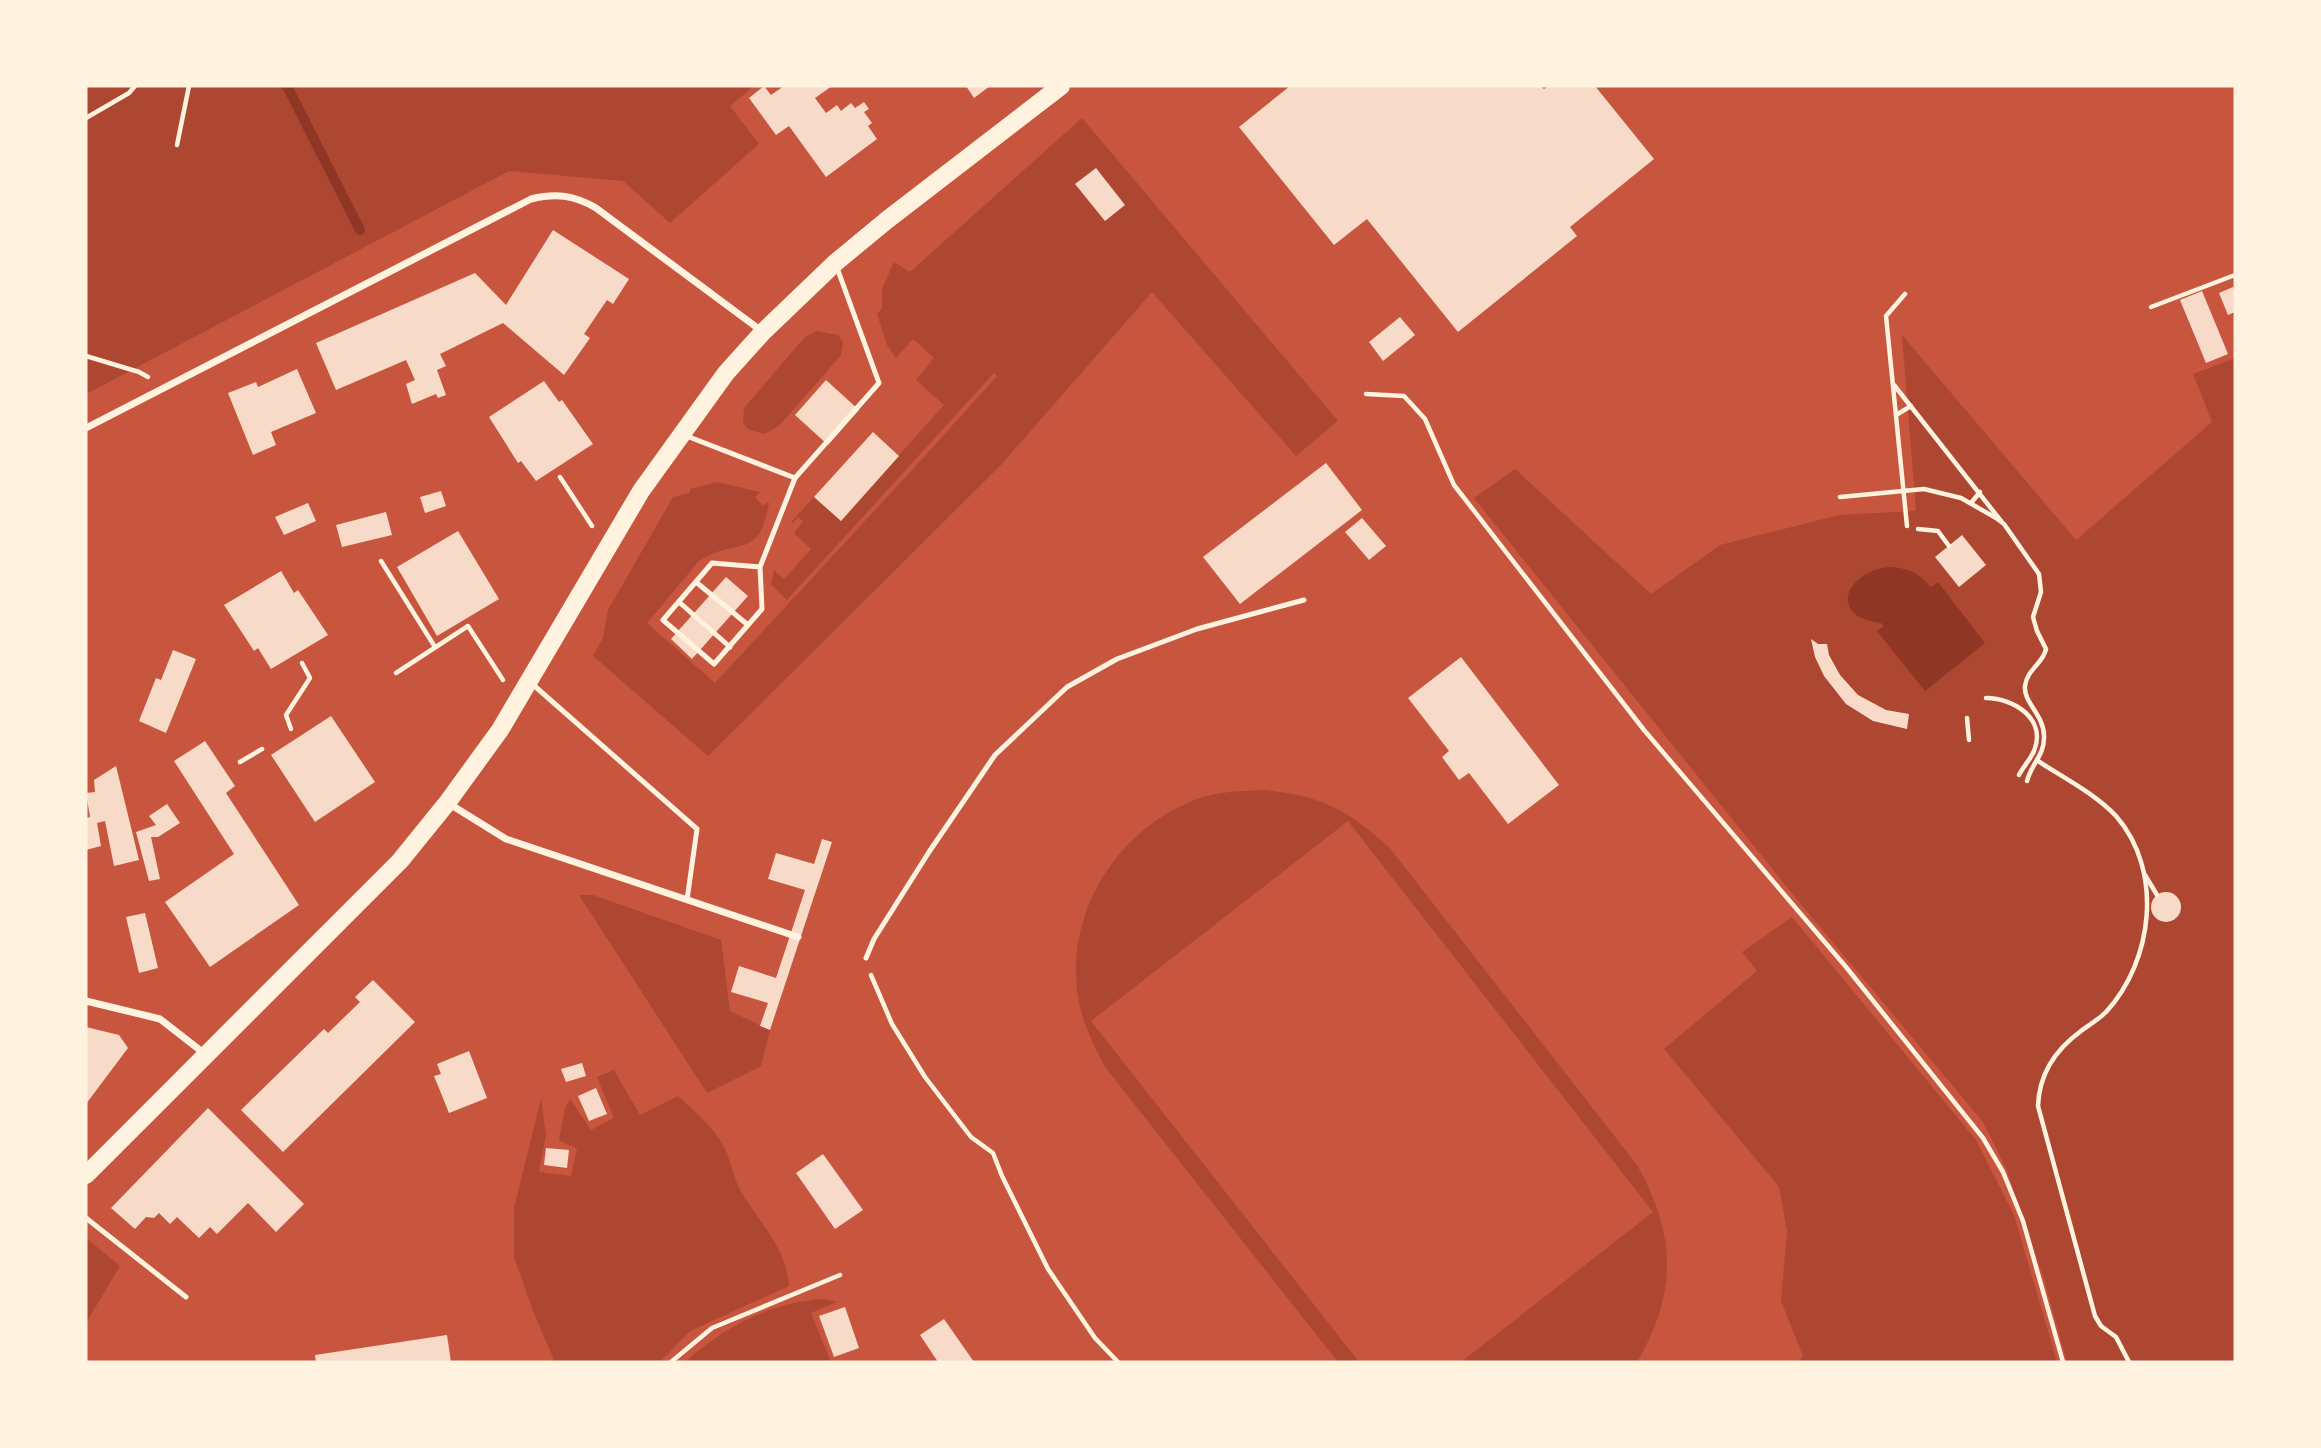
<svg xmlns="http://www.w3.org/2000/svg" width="2321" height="1448" font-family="Mulish,sans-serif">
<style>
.green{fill:#ae4732}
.water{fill:#8f3625}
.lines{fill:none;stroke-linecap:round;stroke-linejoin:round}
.stream{stroke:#8f3625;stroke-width:10}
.building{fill:#f7dbc8}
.path{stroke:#fff3e0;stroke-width:4.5}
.service{stroke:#fff3e0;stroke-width:5}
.minor{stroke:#fff3e0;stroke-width:7}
.primary{stroke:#fff3e0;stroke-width:18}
</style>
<rect width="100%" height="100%" fill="#c8553d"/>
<g class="green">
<polygon points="86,86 754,86 730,106 759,144 670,223 623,181 509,171 86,394"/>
<path d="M1082 118 1338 421 1296 456 1152 292 1000 466 708 756 593 656 603 638 608 610 673 497 689 493 690 489 717 482 760 492 755 497 763 506 768 502 769 503C759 563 735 536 699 561L647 623 715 683 914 468 997 376 994 373 787 600 771 584 774 570 784 579 811 549 794 533 803 521 798 517 793 523 791 522 814 497 841 520 944 405 916 380 934 358 913 339 896 358 887 345 877 314 882 308V289L894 262 910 272Z"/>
<polygon points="816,331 839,335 843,343 841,355 779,426 764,434 748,429 743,423 744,408 804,338"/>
<polygon points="1902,335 2076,540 2212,422 2193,374 2235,358 2235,1362 2067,1362 2044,1280 2007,1170 1983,1122 1790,891 1474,498 1515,469 1651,594 1720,545 1839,515 1916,511"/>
<path d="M1264 790C1323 796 1346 809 1389 847L1637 1165C1676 1234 1678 1293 1637 1362H1461L1653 1212 1348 821 1091 1021 1359 1362H1338L1105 1067C1093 1044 1082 1022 1078 997 1065 910 1119 827 1200 798 1221 791 1243 791 1264 790Z"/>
<polygon points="579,895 593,895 721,940 730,1011 770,1030 761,1066 707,1093"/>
<polygon points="1792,917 1976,1140 2014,1215 2057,1362 1798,1362 1803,1356 1781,1301 1787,1231 1779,1187 1664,1049 1757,971 1742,952"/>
<path d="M614 1070 640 1115 678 1096C693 1109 717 1131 725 1149 732 1164 734 1181 743 1195 761 1224 787 1250 789 1286L690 1331 660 1362H555L535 1316 514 1257V1208L541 1099 546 1135 539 1172 571 1176 577 1149 559 1140 565 1108 570 1099 591 1130 614 1118 597 1077Z"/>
<polygon points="86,1238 120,1266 86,1323"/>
<path d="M824 1299 837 1302 811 1313 831 1362H685C723 1328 772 1301 824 1299Z"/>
</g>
<path class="water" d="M1889 567C1908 568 1918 572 1931 587L1938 582 1985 643 1925 691 1877 631 1884 626 1881 623C1827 617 1846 571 1889 567Z"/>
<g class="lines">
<polyline class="stream" points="287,86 360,230"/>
</g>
<g class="building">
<polygon points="764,86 771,95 784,86 832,86 815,98 826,113 837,105 841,111 851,103 855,108 864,102 869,109 864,112 872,123 868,126 877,139 826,177 789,126 776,135 749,98"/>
<polygon points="966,86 990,86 974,98"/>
<polygon points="1290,86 1541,86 1544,89 1548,86 1595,86 1654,159 1570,227 1577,236 1458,332 1367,219 1334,245 1239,127"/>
<polygon points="1096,168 1125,205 1105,221 1075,184"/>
<polygon points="553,230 629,279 613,304 607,300 584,334 590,338 564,375 503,323 440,354 446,366 437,370 446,395 438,398 436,394 412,404 406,384 415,380 406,360 336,390 316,343 475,273 506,305"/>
<polygon points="2233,287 2235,293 2235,312 2228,315 2219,293"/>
<polygon points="2202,291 2228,354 2206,363 2180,300"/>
<polygon points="1400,317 1415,335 1383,361 1369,342"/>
<polygon points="297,369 316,413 271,432 276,445 253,455 228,393 256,382 258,387"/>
<polygon points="826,380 859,410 828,445 795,415"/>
<polygon points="544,381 559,402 562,400 593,444 536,481 521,461 518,463 489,417"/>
<polygon points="873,432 899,456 841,521 814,497"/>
<polygon points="1326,463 1362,510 1240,604 1203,557"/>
<polygon points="441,491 446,506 425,513 420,497"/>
<polygon points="308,503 316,521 284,535 275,517"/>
<polygon points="386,512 392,535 342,547 336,525"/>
<polygon points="1362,518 1386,546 1369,560 1345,532"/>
<polygon points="458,531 499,599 437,636 397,567"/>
<polygon points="1962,535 1986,565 1959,587 1935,557"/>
<polygon points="281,571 294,593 298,590 328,635 271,669 258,648 254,651 224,605"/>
<polygon points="726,577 748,596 692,659 671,639"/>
<polygon points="1811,639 1818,644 1827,644 1829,655 1840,675 1858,695 1886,710 1909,714 1907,729 1873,721 1846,704 1824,676 1815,657"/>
<polygon points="173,650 196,659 166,733 139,721 156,678 161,680"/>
<polygon points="1461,657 1559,785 1508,824 1469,773 1459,780 1442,757 1449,751 1408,698"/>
<polygon points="331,716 375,782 315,822 271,755"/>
<polygon points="205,741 235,786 226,793 299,905 210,967 165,902 234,854 174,761"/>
<polygon points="116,766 139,860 114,866 105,821 97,823 101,846 86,850 86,818 90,817 86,793 95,792 94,780"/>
<polygon points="167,804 180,823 158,837 151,837 160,879 149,881 136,832 156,825 149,816"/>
<polygon points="822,839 832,842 770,1030 760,1026 768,1003 731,992 739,966 776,978 805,890 768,879 776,853 814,864"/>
<circle cx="2166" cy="907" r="15"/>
<polygon points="145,913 158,968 139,973 126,917"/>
<polygon points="373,980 415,1022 283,1152 241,1110 324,1029 328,1033 360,1002 355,997"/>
<polygon points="86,1027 119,1035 128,1048 86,1104"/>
<polygon points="469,1051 487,1098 449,1113 434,1076 441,1074 437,1064"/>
<polygon points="582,1063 586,1076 566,1082 561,1069"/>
<polygon points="596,1088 607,1114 589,1121 578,1096"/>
<polygon points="208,1108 304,1204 276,1232 248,1203 217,1234 210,1227 199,1238 177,1217 170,1224 159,1213 154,1218 146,1217 135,1229 111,1208"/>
<polygon points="546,1148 569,1150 567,1168 544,1165"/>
<polygon points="823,1154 863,1210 835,1229 796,1173"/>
<polygon points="845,1307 859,1348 834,1357 819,1316"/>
<polygon points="944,1319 974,1362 938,1362 920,1335"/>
<polygon points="447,1335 451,1362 316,1362 315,1355"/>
</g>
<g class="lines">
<g class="path">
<polyline points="86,118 129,93 135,86"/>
<polyline points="177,145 189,86"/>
<polyline points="1905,294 1886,316 1907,526"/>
<polyline points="2151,307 2235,275"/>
<polyline points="86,356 139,372 148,377"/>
<polyline points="1894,385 2001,521"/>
<polyline points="1366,394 1404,396 1425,419 1454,485 1644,730 1846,967 1983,1138 2003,1172 2023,1221 2063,1362"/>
<polyline points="1896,415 1911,406"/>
<polyline points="560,477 592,526"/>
<path d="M1840 497 1924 489 1961 498 1996 518 2004 524 2039 574 2041 592 2033 617 2037 631 2046 649C2043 664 2027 669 2025 686 2023 702 2044 715 2044 736 2045 755 2031 764 2027 781"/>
<polyline points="1971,503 1980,492"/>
<polyline points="1918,529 1938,531 1949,546"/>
<polyline points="381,561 435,647"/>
<polyline points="396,673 468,626 503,680"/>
<path d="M1986 698C2014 698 2047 719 2034 751 2030 760 2023 767 2019 775"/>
<polyline points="1967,718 1969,740"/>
<polyline points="291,729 286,715 310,678 302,663"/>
<path d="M2038 761C2064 778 2094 793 2116 816 2164 871 2153 961 2106 1012 2099 1019 2089 1025 2081 1031 2055 1050 2039 1074 2038 1106L2095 1316 2101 1326 2116 1337 2129 1362"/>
<polyline points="240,762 262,749"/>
<polyline points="2145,875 2157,895"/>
<polyline points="871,975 892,1024 925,1077 971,1137 993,1153 1002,1176 1048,1269 1095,1338 1118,1362"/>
<polyline points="671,1362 712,1328 840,1275"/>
</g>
<g class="service">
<polyline points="684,435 795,478 879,383 836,265"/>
<polyline points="760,567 712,563 663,620 714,664 762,609 760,567 795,478"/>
<polyline points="696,582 748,625"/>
<polyline points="679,602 730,647"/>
<polyline points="530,682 697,829 687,900"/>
<polyline points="866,958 874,939 929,852 995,755 1067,687 1117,659 1197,629 1304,600"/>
<polyline points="86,1218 186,1297"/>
</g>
<g class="minor">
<path d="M86 428 531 199C556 193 574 195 596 208L763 332"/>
<polyline points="448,803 506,839 798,937"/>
<polyline points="86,1001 160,1019 205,1054"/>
</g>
<polyline class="primary" points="86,1175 400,861 447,803 500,730 641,491 726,373 763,332 835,263 887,220 1061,86"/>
</g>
<rect width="2321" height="1448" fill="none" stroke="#fff3e0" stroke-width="175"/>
</svg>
